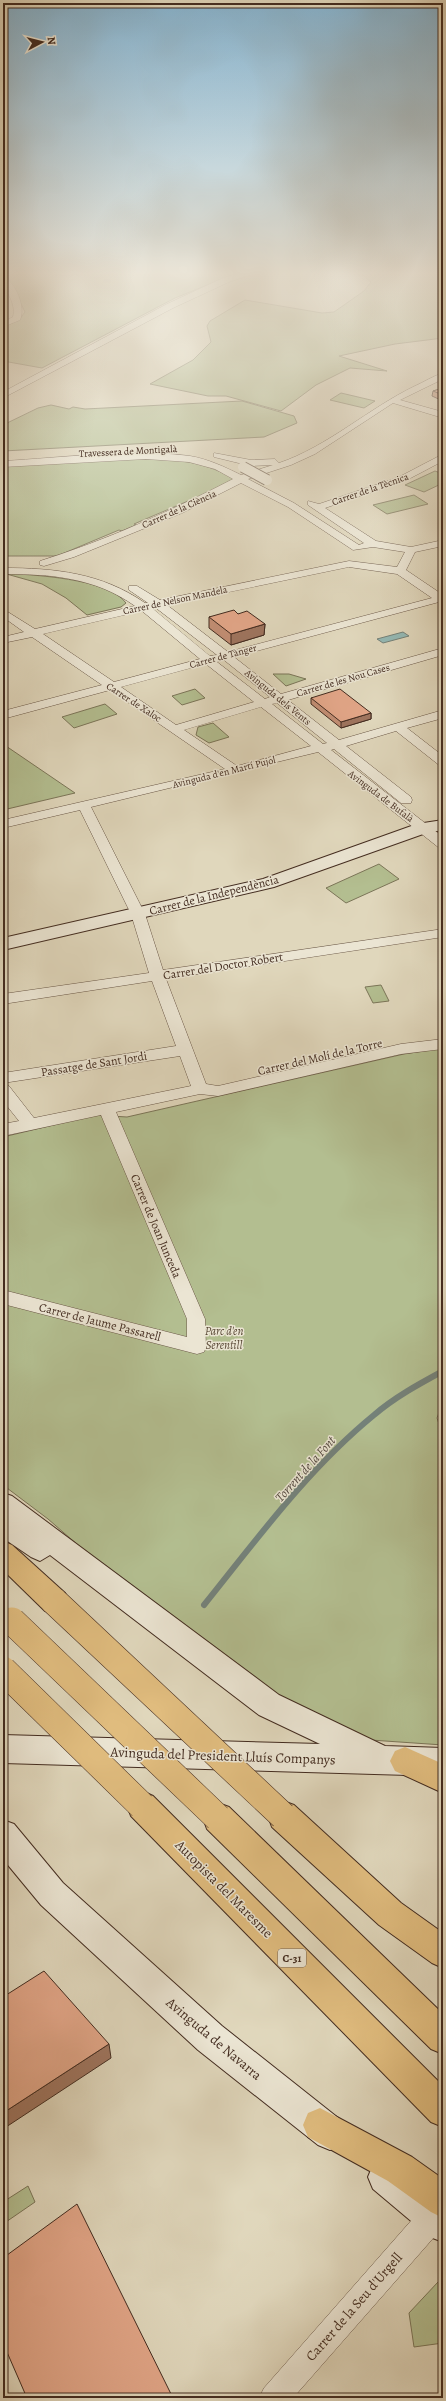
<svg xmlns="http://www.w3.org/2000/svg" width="446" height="2401" font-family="Alegreya,serif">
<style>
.green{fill:#b3be90;stroke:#7b7558}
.water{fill:#94b9b5;stroke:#748179}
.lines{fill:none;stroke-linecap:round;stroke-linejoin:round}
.stream{stroke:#748179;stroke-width:6}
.street-casing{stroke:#6a5747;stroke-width:1}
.secondary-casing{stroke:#432c20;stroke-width:2}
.highway-casing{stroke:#432c20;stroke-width:2}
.street{fill:#ebe5d3;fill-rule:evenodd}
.secondary{fill:#ebe5d3;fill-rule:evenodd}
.highway{fill:#e0bc7e;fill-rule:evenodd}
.street-bridge-casing{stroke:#6a5747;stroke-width:12;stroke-linecap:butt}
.highway-bridge-casing{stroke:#432c20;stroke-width:28;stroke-linecap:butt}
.street-bridge{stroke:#ebe5d3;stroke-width:10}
.highway-bridge{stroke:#e0bc7e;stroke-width:27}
.wall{fill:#c28e74;stroke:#432c20}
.shaded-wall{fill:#9e745e;stroke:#432c20}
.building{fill:#e1a587;stroke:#432c20}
.labels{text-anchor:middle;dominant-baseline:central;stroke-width:3;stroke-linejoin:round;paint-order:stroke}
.far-street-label{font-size:10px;fill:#432c20;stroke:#ebe5d3}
.shield{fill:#ebe5d3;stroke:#756456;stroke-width:1}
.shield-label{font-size:11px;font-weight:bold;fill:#432c20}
.street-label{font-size:12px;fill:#432c20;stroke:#ebe5d3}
.park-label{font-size:12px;font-style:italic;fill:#594936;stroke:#ebe5d3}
.water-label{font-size:13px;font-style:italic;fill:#53483e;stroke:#ebe5d3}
.near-street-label{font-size:14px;fill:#432c20;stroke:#ebe5d3}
</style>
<rect width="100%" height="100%" fill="#e0d7bc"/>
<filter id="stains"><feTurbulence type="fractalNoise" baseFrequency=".005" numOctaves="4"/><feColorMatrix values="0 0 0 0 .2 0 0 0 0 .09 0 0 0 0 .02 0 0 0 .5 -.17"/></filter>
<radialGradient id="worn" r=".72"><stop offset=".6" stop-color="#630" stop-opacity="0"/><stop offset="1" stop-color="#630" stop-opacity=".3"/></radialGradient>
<g class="green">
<polygon points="5,271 71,276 77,271 237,273 175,298 42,368 3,361 3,327 19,320 25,312"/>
<polygon points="345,271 443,271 443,338 395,344 339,356 387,371 350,368 316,385 281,411 226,396 208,396 150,384 193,360 211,342 207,326 210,321 245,300 322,313 334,312 364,291 371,282 364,276"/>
<polygon points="341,393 375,401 364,408 330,400"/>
<polygon points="242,401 294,416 297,423 264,437 3,451 3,425 38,408 51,405 69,409 73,407 85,409"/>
<path d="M132 459C174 460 196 458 235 479L198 499 195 498 134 524 136 525 122 531 119 530 57 556H3V466Z"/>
<polygon points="435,471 443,474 443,483 424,492 405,485"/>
<polygon points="414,495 428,504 387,514 373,505"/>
<path d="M3 573C32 575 108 578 126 603L121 607 87 615 66 598 42 584Z"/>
<polygon points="273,674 289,674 306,679 286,686"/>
<polygon points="195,689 205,698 182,705 172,696"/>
<polygon points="105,704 117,714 74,728 62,717"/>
<polygon points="213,723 229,737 209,743 196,735 198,727"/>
<polygon points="3,744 75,793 3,810"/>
<polygon points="379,864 399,879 346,903 326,888"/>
<polygon points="381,985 389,1001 373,1003 365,987"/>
<polygon points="443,1048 443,1402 437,1418 443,1436 443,1745 356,1739 330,1734 147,1605 48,1519 3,1485 3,1137 95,1115 127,1117 404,1054"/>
<polygon points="28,2186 35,2202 3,2224 3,2202"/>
<polygon points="438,2282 443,2286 443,2343 414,2347 409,2313"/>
</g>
<polygon class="water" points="403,632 409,636 383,643 377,639"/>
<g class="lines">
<path class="stream" d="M204 1605C257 1539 308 1469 374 1415 395 1397 419 1384 443 1371"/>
<defs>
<g id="street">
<polygon points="249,271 262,271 229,282 173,308 3,398 3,392 167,304 223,278"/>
<path d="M3 277C16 282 26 308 20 320L3 327V322L13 317C17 301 3 291 3 277Z"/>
<polygon points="3,306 7,308 7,314 3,316"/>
<path d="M443 373V379L400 400 443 412V418L393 403 315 454 291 465 248 479 294 503 359 545 364 543 308 505V501L319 504 399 477 443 454V461L405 481 325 508 376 541 411 547 443 540V546L415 552 406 570 443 595V603L439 602 234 657 281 694 443 648V655L288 700 339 740 443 710V718L407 728 443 756V766L439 765 396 731 346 746 411 797 412 800 411 803H401L334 749 331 750 443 837V848L438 847 318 752 91 807 145 914 163 970 443 929V937L166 979 206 1084 218 1086 401 1044 443 1039V1049L401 1054 218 1096 200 1094 116 1112 205 1319 206 1347 204 1352 197 1354 3 1304V1290L187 1337V1319L101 1115 3 1136V1124L19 1121 3 1101V1085L9 1086 34 1118 191 1086 180 1056 3 1083V1073L176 1046 152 981 3 1004V994L149 973 131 914 80 810 3 828V820L225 769 110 690 3 719V711L102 685 32 637 3 643V637L24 632 3 617V609L35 629 135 606C94 577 51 574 3 574V568C55 568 102 573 145 603H148L129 590V586H137L160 600 349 561 397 567 405 552 373 547 353 550 288 507 241 483 182 513 74 557 44 566 40 565V561C107 540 171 511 233 479L215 469 189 462 146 459 3 467V461C62 458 132 448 190 456 208 459 225 467 241 475L273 465 251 466 214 457V453L251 460 275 459 279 463C327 447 369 408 415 386 424 382 433 376 443 373ZM349 567 397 574 432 598 228 652 167 605ZM152 608H156L217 655 210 656ZM142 611 200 659 114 682 43 634ZM224 660 270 697 265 699 217 662ZM206 664 254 702 176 725 121 687ZM277 703 327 743 323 744 272 704ZM261 707 311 746 237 766 184 730Z"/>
<polygon points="434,2202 443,2206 443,2227 293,2398 259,2398 264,2388 424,2206"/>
</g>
<g id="secondary">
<polygon points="443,820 443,830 426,833 274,887 3,950 3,938 263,879 417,824"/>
<polygon points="3,1493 12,1496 279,1695 385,1746 443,1748 443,1776 3,1763 3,1735 320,1744 259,1715 50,1555 40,1561 31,1557 3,1538"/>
<polygon points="3,1820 14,1824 63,1883 222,2026 342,2121 347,2133 342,2145 330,2150 318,2145 198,2050 41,1905 3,1859"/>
<polygon points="385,2160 397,2165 443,2201 443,2242 430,2237 373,2189 368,2177 373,2165"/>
</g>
<g id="highway">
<polygon points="3,1541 12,1545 65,1593 69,1602 65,1611 55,1614 45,1611 3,1570"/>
<polygon points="405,1747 443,1764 443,1793 395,1771 390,1761 395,1751"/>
<polygon points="142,1791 153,1796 443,2086 443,2127 431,2122 131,1816 127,1806 131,1796"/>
<polygon points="283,1801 294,1805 401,1903 443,1933 443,1968 432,1963 379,1925 272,1827 268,1816 272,1805"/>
<polygon points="218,1803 229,1807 443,2014 443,2054 431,2049 207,1829 203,1818 207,1807"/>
<polygon points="320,2108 412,2157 443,2179 443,2218 431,2212 388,2181 308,2137 303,2125 308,2113"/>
</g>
</defs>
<use href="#street" class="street-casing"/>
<use href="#secondary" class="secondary-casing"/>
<use href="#highway" class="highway-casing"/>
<use href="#street" class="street"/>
<use href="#secondary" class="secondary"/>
<use href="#highway" class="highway"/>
<defs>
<polyline id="street-bridge" points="243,467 267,480"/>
<g id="highway-bridge">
<polyline points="55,1602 283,1816"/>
<polyline points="12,1621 218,1818"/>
<polyline points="3,1670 142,1806"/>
</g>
</defs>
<use href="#street-bridge" class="street-bridge-casing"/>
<use href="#highway-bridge" class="highway-bridge-casing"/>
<use href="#street-bridge" class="street-bridge"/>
<use href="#highway-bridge" class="highway-bridge"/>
</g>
<g class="wall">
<polygon points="443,388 443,401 432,396 433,391"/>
<polygon points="238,614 265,624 264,635 231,645 209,628 209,617"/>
<polygon points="311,698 371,713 371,719 341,728 311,704"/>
</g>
<g class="shaded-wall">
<polygon points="265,624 264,635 231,645 231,634"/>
<polygon points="371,713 371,719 341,728 341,722"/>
<polygon points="109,2044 111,2058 3,2129 3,2113"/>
</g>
<g class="building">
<polygon points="443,388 443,395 433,391"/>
<polygon points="234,610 238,614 247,611 265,624 231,634 209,617"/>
<polygon points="340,689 371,713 341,722 311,698"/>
<polygon points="44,1971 109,2044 3,2113 3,1997"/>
<polygon points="77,2204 173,2398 27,2398 3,2343 3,2258"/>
</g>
<linearGradient id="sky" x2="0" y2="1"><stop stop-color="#86b6d4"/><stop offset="0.45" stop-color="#f1ede1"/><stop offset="1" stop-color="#f1ede1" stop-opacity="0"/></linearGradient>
<rect width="446" height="607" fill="url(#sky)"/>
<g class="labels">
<g class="far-street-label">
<text transform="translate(128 451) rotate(-3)">Travessera de Montigalà</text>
<text transform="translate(370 489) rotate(-19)">Carrer de la Tècnica</text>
<text transform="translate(179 509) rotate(-24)">Carrer de la Ciència</text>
<text transform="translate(175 600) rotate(-12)">Carrer de Nelson Mandela</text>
<text transform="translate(223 656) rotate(-15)">Carrer de Tànger</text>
<text transform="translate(343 680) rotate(-16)">Carrer de les Nou Cases</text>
<text transform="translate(278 697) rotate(39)">Avinguda dels Vents</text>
<text transform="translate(134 702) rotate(33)">Carrer de Xaloc</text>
<text transform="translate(224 772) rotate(-14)">Avinguda d'en Martí Pujol</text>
<text transform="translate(381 796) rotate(37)">Avinguda de Bufalà</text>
</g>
<rect class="shield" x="278" y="1949" width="28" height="18" rx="3"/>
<g class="shield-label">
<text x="292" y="1958">C-31</text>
</g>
<g class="street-label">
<text transform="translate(214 895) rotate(-14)">Carrer de la Independència</text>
<text transform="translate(223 966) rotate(-9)">Carrer del Doctor Robert</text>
<text transform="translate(320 1057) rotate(-13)">Carrer del Molí de la Torre</text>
<text transform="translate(94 1064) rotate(-9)">Passatge de Sant Jordi</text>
<text transform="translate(156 1226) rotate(67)">Carrer de Joan Junceda</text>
<text transform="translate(100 1322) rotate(14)">Carrer de Jaume Passarell</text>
</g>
<g class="park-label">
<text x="224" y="1331">Parc d'en<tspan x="224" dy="14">Serentill</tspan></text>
</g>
<g class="water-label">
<text transform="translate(305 1469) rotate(-48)">Torrent de la Font</text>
</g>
<g class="near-street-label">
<text transform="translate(223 1756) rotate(2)">Avinguda del President Lluís Companys</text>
<text transform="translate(224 1889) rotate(45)">Autopista del Maresme</text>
<text transform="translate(214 2039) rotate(40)">Avinguda de Navarra</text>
<text transform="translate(354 2307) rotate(-49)">Carrer de la Seu d'Urgell</text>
</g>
</g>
<rect width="446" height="2401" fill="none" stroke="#e0d7bc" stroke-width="16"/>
<rect x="4" y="4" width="438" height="2393" fill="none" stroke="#432c20" stroke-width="2"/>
<rect x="8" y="8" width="430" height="2385" fill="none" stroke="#432c20"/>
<g transform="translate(42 42) rotate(83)" stroke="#ebe5d3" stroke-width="3" paint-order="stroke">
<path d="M0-3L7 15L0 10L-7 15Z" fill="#432c20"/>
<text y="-6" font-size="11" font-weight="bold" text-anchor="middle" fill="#432c20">N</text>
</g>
<rect width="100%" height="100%" filter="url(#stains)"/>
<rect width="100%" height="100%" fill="url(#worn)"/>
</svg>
